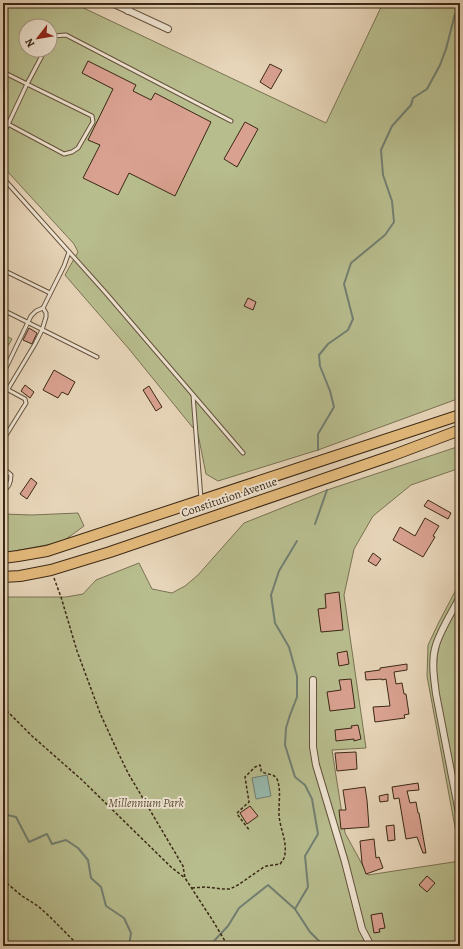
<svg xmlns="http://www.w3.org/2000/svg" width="463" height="949" font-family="Alegreya,serif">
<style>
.green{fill:#b8bd8e;stroke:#7a7252;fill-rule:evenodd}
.water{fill:#97b9ae;stroke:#727f71}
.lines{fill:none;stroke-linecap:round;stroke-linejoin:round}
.stream{stroke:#727f71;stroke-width:2}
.building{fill:#d9a190;stroke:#3b2815}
.lane-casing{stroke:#66533e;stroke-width:5}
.street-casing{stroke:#66533e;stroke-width:8}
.primary-casing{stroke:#3b2815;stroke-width:12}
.path{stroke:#3b2815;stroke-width:1.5;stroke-dasharray:3 2;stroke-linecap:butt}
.lane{stroke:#efe4d2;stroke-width:3}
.street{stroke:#efe4d2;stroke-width:6}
.primary{stroke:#e4ba7c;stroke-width:10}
.labels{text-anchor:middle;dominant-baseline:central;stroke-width:4;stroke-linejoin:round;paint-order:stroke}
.street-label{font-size:12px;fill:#3b2815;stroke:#efe4d2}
.park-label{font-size:12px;font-style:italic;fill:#5a4d33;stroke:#efe4d2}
</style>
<rect width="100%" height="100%" fill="#e7d5b9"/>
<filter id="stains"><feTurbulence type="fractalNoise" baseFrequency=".005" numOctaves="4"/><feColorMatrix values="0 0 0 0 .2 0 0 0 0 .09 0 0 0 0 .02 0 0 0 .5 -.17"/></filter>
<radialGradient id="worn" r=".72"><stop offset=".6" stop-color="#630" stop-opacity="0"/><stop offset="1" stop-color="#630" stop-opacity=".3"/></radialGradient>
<g class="green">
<path d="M3 3H73L326 123 383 3H460V398L318 450 218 481 206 474 198 434 129 349 65 275 70 266 78 252 74 244 8 172 3 168ZM26 26H50V50H26Z"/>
<polygon points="3,334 12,339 3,355"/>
<polygon points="460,446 460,468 411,485 373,516 354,549 344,595 366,748 332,750 345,833 368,875 460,861 460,946 3,946 3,597 66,597 83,594 96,580 139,563 152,589 172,593 185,586 198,575 244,523 327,490"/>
<polygon points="78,513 84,526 62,542 9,552 3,551 3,514 32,515"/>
<polygon points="460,582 460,854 427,676 428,645 439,622"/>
</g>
<polygon class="water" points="267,775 271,796 256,799 252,778"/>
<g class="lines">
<g class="stream">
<polyline points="318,450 318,434 334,407 330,391 320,366 319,355 328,344 348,330 353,319 344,284 351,263 385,235 394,222 392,201 383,175 381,150 392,126 411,105 413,98 427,89 440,65 446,49 455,14 460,7"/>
<polyline points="315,524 327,490"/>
<polyline points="3,814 16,817 29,842 47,834 52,844 66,840 78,848 88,860 91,878 101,887 106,906 124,918 131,933 129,946"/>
<polyline points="295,909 308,887 305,856 318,834 312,799 305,785 295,777 285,745 286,728 290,715 297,697 297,676 289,647 275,623 271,595 279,571 297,541"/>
<polyline points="208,946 213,942 228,926 239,908 268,885 295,909 310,932 324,946"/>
</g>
</g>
<g class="building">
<polygon points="88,61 136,85 133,91 151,100 155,93 211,122 175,196 129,173 118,195 83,178 100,145 88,140 113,89 82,73"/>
<polygon points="270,64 282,70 271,89 260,82"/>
<polygon points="245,122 258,129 237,167 224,159"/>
<polygon points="248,298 256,302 253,310 244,306"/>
<polygon points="29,328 37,333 32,344 23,340"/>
<polygon points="54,370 75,382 68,395 62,392 58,398 43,390"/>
<polygon points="25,385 34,392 30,398 21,391"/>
<polygon points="149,386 162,407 156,411 143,390"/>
<polygon points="31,478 37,483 27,499 20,494"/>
<polygon points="428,500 451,513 448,519 424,506"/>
<polygon points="425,518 439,526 433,536 435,537 423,557 393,540 400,527 415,536"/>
<polygon points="373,553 381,559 376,566 368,561"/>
<polygon points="339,592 343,630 321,632 318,609 326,608 325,594"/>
<polygon points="347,651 349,664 339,666 337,653"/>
<polygon points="407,664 407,670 394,672 396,684 402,683 404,694 406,694 409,714 404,715 405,718 375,722 373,707 390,706 386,679 382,680 382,679 366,680 365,672 380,670 380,668"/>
<polygon points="351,679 355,708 330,711 327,692 341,690 339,680"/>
<polygon points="358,725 361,739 354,741 354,739 336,741 335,730 352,728 351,726"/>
<polygon points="356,752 357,769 337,771 335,753"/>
<polygon points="418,783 419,790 407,791 410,803 416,802 418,813 419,813 426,853 423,853 417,837 406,839 399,798 394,799 392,787"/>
<polygon points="365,787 367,800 369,827 341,829 339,810 346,810 343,790"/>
<polygon points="388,794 388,801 380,802 379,796"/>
<polygon points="250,806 258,816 247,824 240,813"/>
<polygon points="394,825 395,840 388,841 386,826"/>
<polygon points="374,839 376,858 379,857 383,868 366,874 362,863 360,841"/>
<polygon points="427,876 435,883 427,892 419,885"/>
<polygon points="382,913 385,928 379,929 380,932 374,933 371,915"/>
</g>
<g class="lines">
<defs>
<g id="lane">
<polyline points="50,41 53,36 66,35 231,121"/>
<polyline points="3,72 27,84 3,135"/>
<polyline points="8,124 64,154 72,152 78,148 93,122 92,116 27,84 45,50"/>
<polyline points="3,178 105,292 243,453"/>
<polyline points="3,270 50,293"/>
<polyline points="3,310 97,357"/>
<polyline points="3,374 31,316 36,311 43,308 64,266 69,252"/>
<polyline points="3,387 25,399 26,403 3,440"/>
<polyline points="8,389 35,344 42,330 46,317 46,313 43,308"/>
<polyline points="193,395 201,499"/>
<path d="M3 468 11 475C11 483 9 488 3 491"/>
</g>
<g id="street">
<polyline points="112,3 168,29"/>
<polyline points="128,11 131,3"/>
<path d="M460 597C452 612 441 629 436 645 431 661 434 678 436 694L460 818"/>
<polyline points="313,680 313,747 316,765 345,862 362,929 371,946"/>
</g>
<g id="primary">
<polyline points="3,558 18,556 47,551 460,415"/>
<polyline points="3,577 20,576 51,570 110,552 391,456 460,430"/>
</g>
</defs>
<use href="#lane" class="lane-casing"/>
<use href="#street" class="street-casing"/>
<use href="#primary" class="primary-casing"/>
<g class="path">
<polyline points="54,578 61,597 77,651 100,713 115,746 128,773 183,866 185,878 213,921 228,946"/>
<polyline points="3,707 32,736 82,780 171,867 185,878"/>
<polyline points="3,880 22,896 38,906 49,916 79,946"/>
<path d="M192 888 205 887 223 889H230L238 885 264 867C269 865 275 865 280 864 283 860 285 858 285 853 287 839 278 825 279 810 279 800 281 789 277 779 274 773 266 775 261 771V768L260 765 255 767 245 777 249 802 238 812 237 814 250 831"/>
</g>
<use href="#lane" class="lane"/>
<use href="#street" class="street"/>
<use href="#primary" class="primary"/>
</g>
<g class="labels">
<g class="street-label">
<text transform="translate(229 497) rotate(-19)">Constitution Avenue</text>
</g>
<g class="park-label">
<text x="146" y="803">Millennium Park</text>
</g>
</g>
<rect width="463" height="949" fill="none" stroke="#e7d5b9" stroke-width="16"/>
<rect x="4" y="4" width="455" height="941" fill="none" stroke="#3b2815" stroke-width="2"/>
<rect x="8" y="8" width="447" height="933" fill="none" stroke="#3b2815"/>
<g transform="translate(38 38) rotate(239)"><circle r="19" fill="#efe4d2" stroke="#a79986"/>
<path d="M0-3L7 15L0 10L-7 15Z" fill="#8f2418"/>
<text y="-6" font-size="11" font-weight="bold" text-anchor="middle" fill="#3b2815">N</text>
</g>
<rect width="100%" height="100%" filter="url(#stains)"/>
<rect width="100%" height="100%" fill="url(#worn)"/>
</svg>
